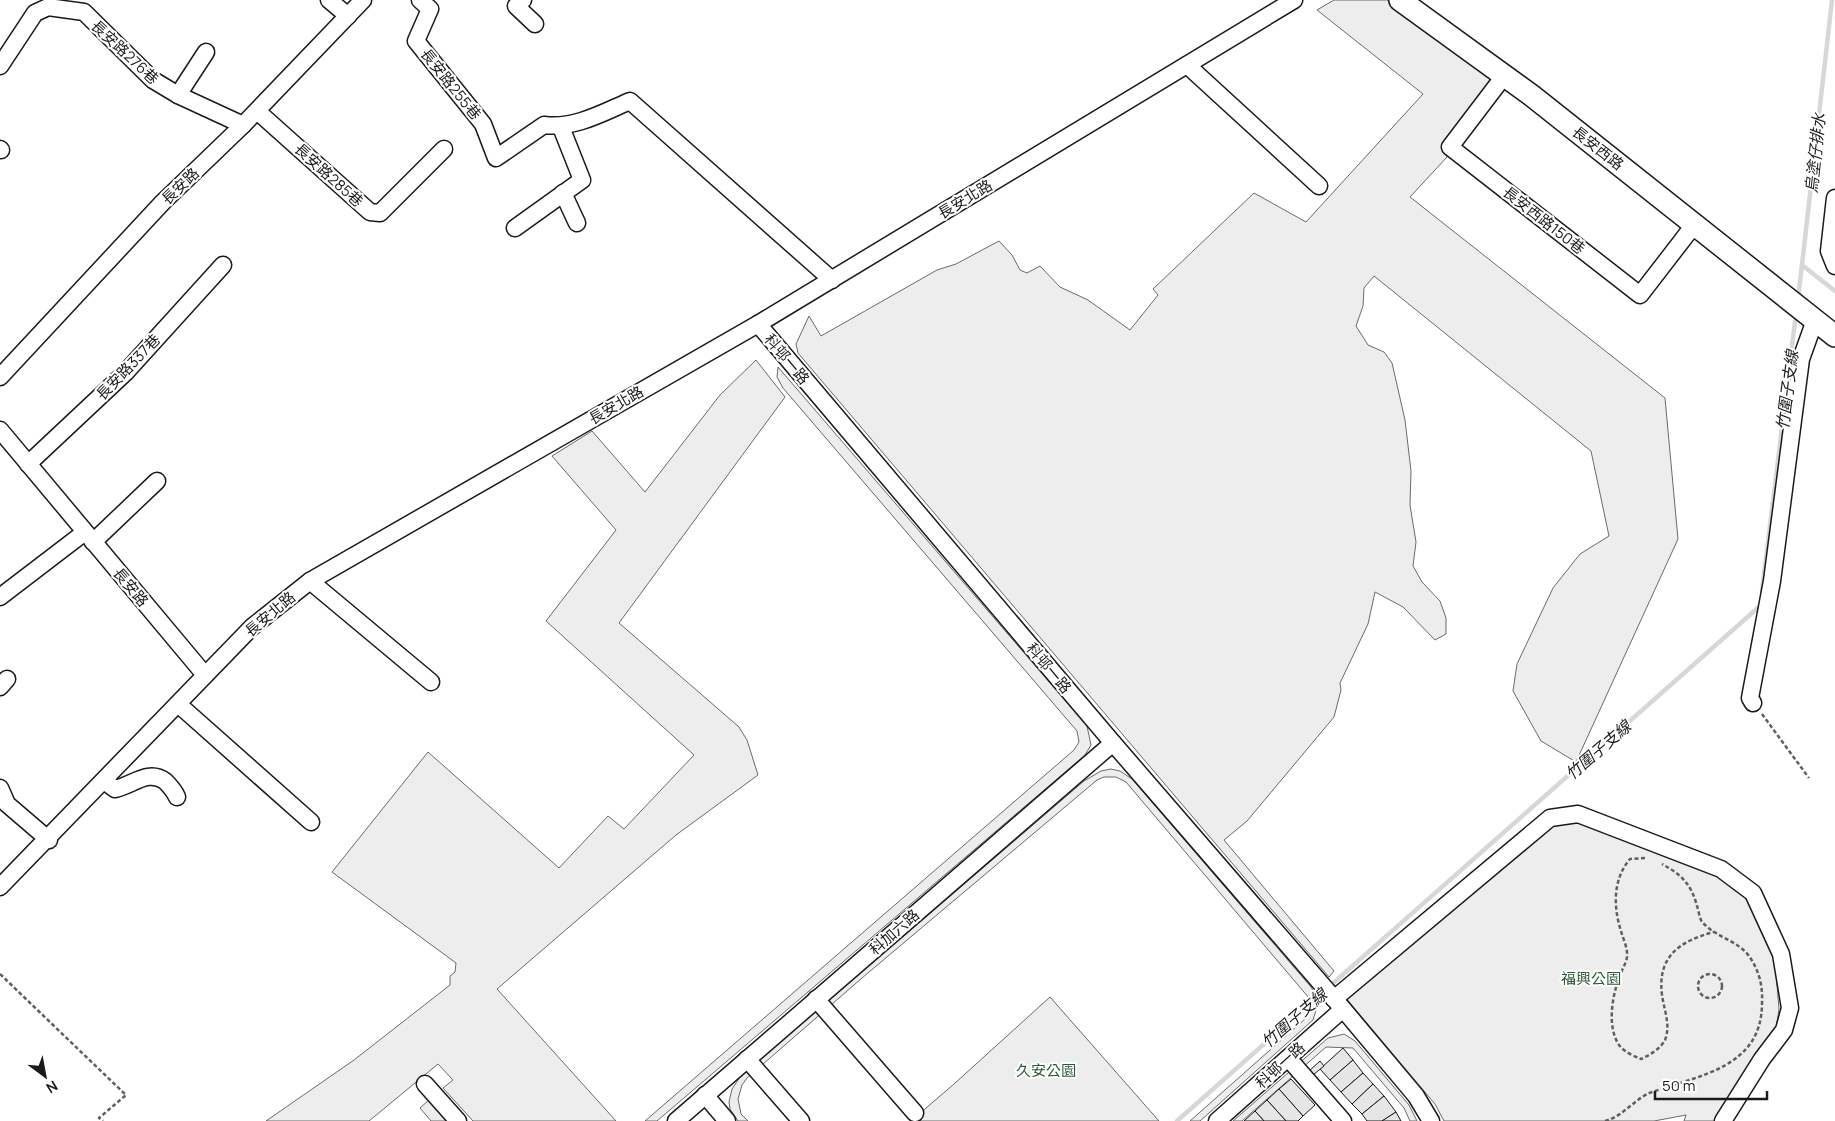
<svg xmlns="http://www.w3.org/2000/svg" width="1835" height="1121" font-family="Manrope,'Noto Sans TC',sans-serif">
<style>
.built{fill:#ededed;stroke:#6a6a6a}
.lines{fill:none;stroke-linecap:round;stroke-linejoin:round}
.stream{stroke:#d7d7d7;stroke-width:4.5}
.building{fill:#e6e6e6;stroke:#1a1a1a}
.minor-casing{stroke:#1a1a1a;stroke-width:19}
.major-casing{stroke:#1a1a1a;stroke-width:24}
.path{stroke:#5f5f5f;stroke-width:2.5;stroke-dasharray:4 2.5;stroke-linecap:butt}
.minor{stroke:#fff;stroke-width:16}
.major{stroke:#fff;stroke-width:21}
.labels{text-anchor:middle;dominant-baseline:central;stroke-width:4;stroke-linejoin:round;paint-order:stroke}
.street-label{font-size:15px;fill:#1a1a1a;stroke:#fff}
.park-label{font-size:15px;fill:#2b5a34;stroke:#fff}
.water-label{font-size:16px;font-style:italic;fill:#1a1a1a;stroke:#fff}
</style>
<rect width="100%" height="100%" fill="#fff"/>
<g class="built">
<polygon points="1334,0 1387,0 1491,80 1444,144 1447,157 1410,197 1665,398 1678,539 1576,762 1541,741 1513,691 1517,664 1553,588 1580,554 1609,536 1591,451 1374,276 1364,288 1363,306 1356,326 1368,345 1384,352 1392,363 1405,420 1411,471 1410,505 1416,542 1413,566 1422,582 1440,601 1446,618 1446,634 1435,640 1403,607 1375,592 1368,624 1340,683 1341,690 1334,717 1247,821 1224,840 1334,971 1329,977 798,353 796,344 809,316 821,336 937,270 956,264 999,241 1012,255 1020,270 1027,273 1040,266 1060,287 1088,300 1130,330 1158,295 1153,289 1254,193 1306,222 1423,94 1317,10"/>
<polygon points="756,360 785,397 619,623 739,727 747,740 758,775 676,835 497,989 616,1121 473,1121 443,1088 453,1080 438,1064 369,1121 266,1121 354,1060 450,985 450,976 455,972 456,963 332,872 428,752 559,868 608,816 624,829 694,755 546,621 616,530 552,456 592,431 645,492 720,395"/>
<polygon points="778,367 1087,726 1091,745 1085,755 657,1121 645,1121 1074,750 1079,742 1077,731 783,388 777,377"/>
<polygon points="1111,769 1120,771 1132,779 1311,987 1319,1001 1313,1020 1200,1121 1190,1121 1305,1019 1310,1008 1309,998 1126,782 1116,777 1104,777 1097,780 862,978 747,1078 742,1085 738,1099 741,1114 748,1121 738,1121 730,1109 729,1102 732,1089 740,1077 1084,781 1101,771"/>
<polygon points="1577,821 1711,871 1747,899 1775,961 1779,1009 1776,1029 1717,1121 1684,1121 1686,1115 1654,1121 1444,1121 1435,1104 1345,997 1553,825"/>
<polygon points="1050,997 1159,1121 911,1121 954,1084"/>
<polygon points="1344,1034 1355,1041 1409,1105 1417,1121 1410,1121 1404,1108 1353,1048 1326,1047 1242,1121 1233,1121 1328,1038"/>
<polygon points="430,1099 449,1121 431,1121 420,1108"/>
</g>
<g class="lines">
<g class="stream">
<polyline points="1832,0 1802,265 1835,291"/>
<polyline points="1798,298 1802,265"/>
<polyline points="1762,591 1796,313"/>
<polyline points="1177,1121 1760,606"/>
</g>
</g>
<g class="building">
<polygon points="1343,1048 1353,1060 1330,1080 1320,1069"/>
<polygon points="1353,1060 1363,1073 1341,1092 1330,1080"/>
<polygon points="1320,1061 1324,1066 1313,1075 1309,1071"/>
<polygon points="1363,1073 1373,1084 1352,1104 1341,1092"/>
<polygon points="1291,1079 1315,1105 1303,1116 1279,1089"/>
<polygon points="1373,1084 1384,1096 1362,1114 1352,1104"/>
<polygon points="1279,1089 1303,1116 1298,1121 1286,1121 1267,1100"/>
<polygon points="1384,1096 1396,1112 1382,1121 1367,1121 1362,1114"/>
<polygon points="1267,1100 1286,1121 1264,1121 1255,1111"/>
<polygon points="1255,1111 1264,1121 1244,1121"/>
<polygon points="1396,1112 1401,1121 1382,1121"/>
</g>
<g class="lines">
<defs>
<g id="minor">
<polyline points="329,0 348,16"/>
<path d="M420 0 430 9 416 41 483 124 496 158 544 125C574 129 602 113 630 101L832 280"/>
<polyline points="523,0 516,6 535,24"/>
<polyline points="1187,65 1319,186"/>
<polyline points="0,66 35,13 48,7 84,12 153,80 178,95 243,125"/>
<polyline points="1504,76 1450,147 1640,295 1694,225"/>
<polyline points="178,95 206,52"/>
<polyline points="257,111 370,212 380,213 444,149"/>
<polyline points="0,149 1,150"/>
<polyline points="563,193 577,223"/>
<polyline points="1835,198 1829,251 1835,266"/>
<polyline points="515,228 582,180 561,127"/>
<polyline points="758,324 1113,743 1343,1009 1416,1096 1431,1121"/>
<polyline points="0,377 163,202 243,125 363,0"/>
<polyline points="0,430 205,675"/>
<polyline points="28,464 125,373 223,265"/>
<polyline points="93,542 157,481"/>
<polyline points="310,581 431,682"/>
<polyline points="0,597 85,532"/>
<polyline points="0,687 7,679"/>
<polyline points="1753,703 1750,698 1772,581 1801,359 1815,320"/>
<polyline points="178,704 311,822"/>
<path d="M104 781 115 789C133 785 148 769 165 781 170 786 174 790 177 797"/>
<polyline points="0,788 7,804 49,840"/>
<polyline points="0,887 252,627 310,581 758,324 1294,0"/>
<polyline points="816,999 915,1113"/>
<polyline points="1334,999 1550,818 1578,814 1721,869 1753,893 1781,954 1790,1008 1784,1030 1762,1059 1723,1121"/>
<polyline points="1288,1058 1343,1121"/>
<polyline points="747,1059 801,1121"/>
<polyline points="425,1084 458,1121"/>
<polyline points="705,1095 727,1121"/>
<polyline points="676,1121 1113,743"/>
<polyline points="1217,1121 1343,1009"/>
</g>
<polyline id="major" points="1400,0 1531,95 1835,336"/>
</defs>
<use href="#minor" class="minor-casing"/>
<use href="#major" class="major-casing"/>
<g class="path">
<polyline points="1762,714 1809,778"/>
<path d="M1645 858 1630 859C1613 879 1613 906 1621 931 1623 939 1628 948 1627 957 1626 964 1621 971 1619 978 1612 997 1607 1027 1619 1045 1624 1052 1634 1056 1641 1059 1650 1055 1660 1049 1665 1040 1671 1025 1664 1010 1662 995 1657 956 1680 941 1714 932"/>
<circle cx="1710" cy="986" r="12"/>
<polyline points="0,974 126,1095 99,1118 103,1121"/>
<path d="M1605 1121C1624 1116 1635 1098 1652 1092 1701 1075 1762 1067 1762 1003 1763 986 1759 970 1749 956 1738 941 1716 937 1703 923 1699 919 1699 911 1697 906 1691 884 1682 875 1662 864"/>
</g>
<use href="#minor" class="minor"/>
<use href="#major" class="major"/>
</g>
<g class="labels">
<g class="street-label">
<text transform="translate(125 52) rotate(43)">長安路276巷</text>
<text transform="translate(451 84) rotate(51)">長安路255巷</text>
<text transform="translate(1598 148) rotate(38)">長安西路</text>
<text transform="translate(329 175) rotate(42)">長安路285巷</text>
<text transform="translate(180 186) rotate(-44)">長安路</text>
<text transform="translate(965 199) rotate(-31)">長安北路</text>
<text transform="translate(1544 220) rotate(38)">長安西路150巷</text>
<text transform="translate(787 359) rotate(50)">科邨一路</text>
<text transform="translate(128 367) rotate(-46)">長安路337巷</text>
<text transform="translate(616 405) rotate(-30)">長安北路</text>
<text transform="translate(131 587) rotate(50)">長安路</text>
<text transform="translate(270 614) rotate(-40)">長安北路</text>
<text transform="translate(1049 668) rotate(50)">科邨一路</text>
<text transform="translate(894 932) rotate(-41)">科加六路</text>
<text transform="translate(1280 1065) rotate(-42)">科邨一路</text>
</g>
<g class="park-label">
<text x="1591" y="978">福興公園</text>
<text x="1046" y="1070">久安公園</text>
</g>
<g class="water-label">
<text transform="translate(1815 153) rotate(-84)">烏塗仔排水</text>
<text transform="translate(1787 390) rotate(-83)">竹圍子支線</text>
<text transform="translate(1598 750) rotate(-41)">竹圍子支線</text>
<text transform="translate(1294 1018) rotate(-41)">竹圍子支線</text>
</g>
</g>
<g transform="translate(45 1076) rotate(148)" stroke="#ffffff" stroke-width="4" paint-order="stroke">
<path d="M0-4L9 19L0 12L-9 19Z" fill="#1a1a1a"/>
<text y="-8" font-size="14" font-weight="bold" text-anchor="middle" fill="#1a1a1a">N</text>
</g>
<path d="M1655 1091v8h112v-8" fill="none" stroke="#1a1a1a" stroke-width="2.5"/>
<text x="1662" y="1091" font-size="15" fill="#1a1a1a" stroke="#ffffff" stroke-width="4" paint-order="stroke">50 m</text>
</svg>
